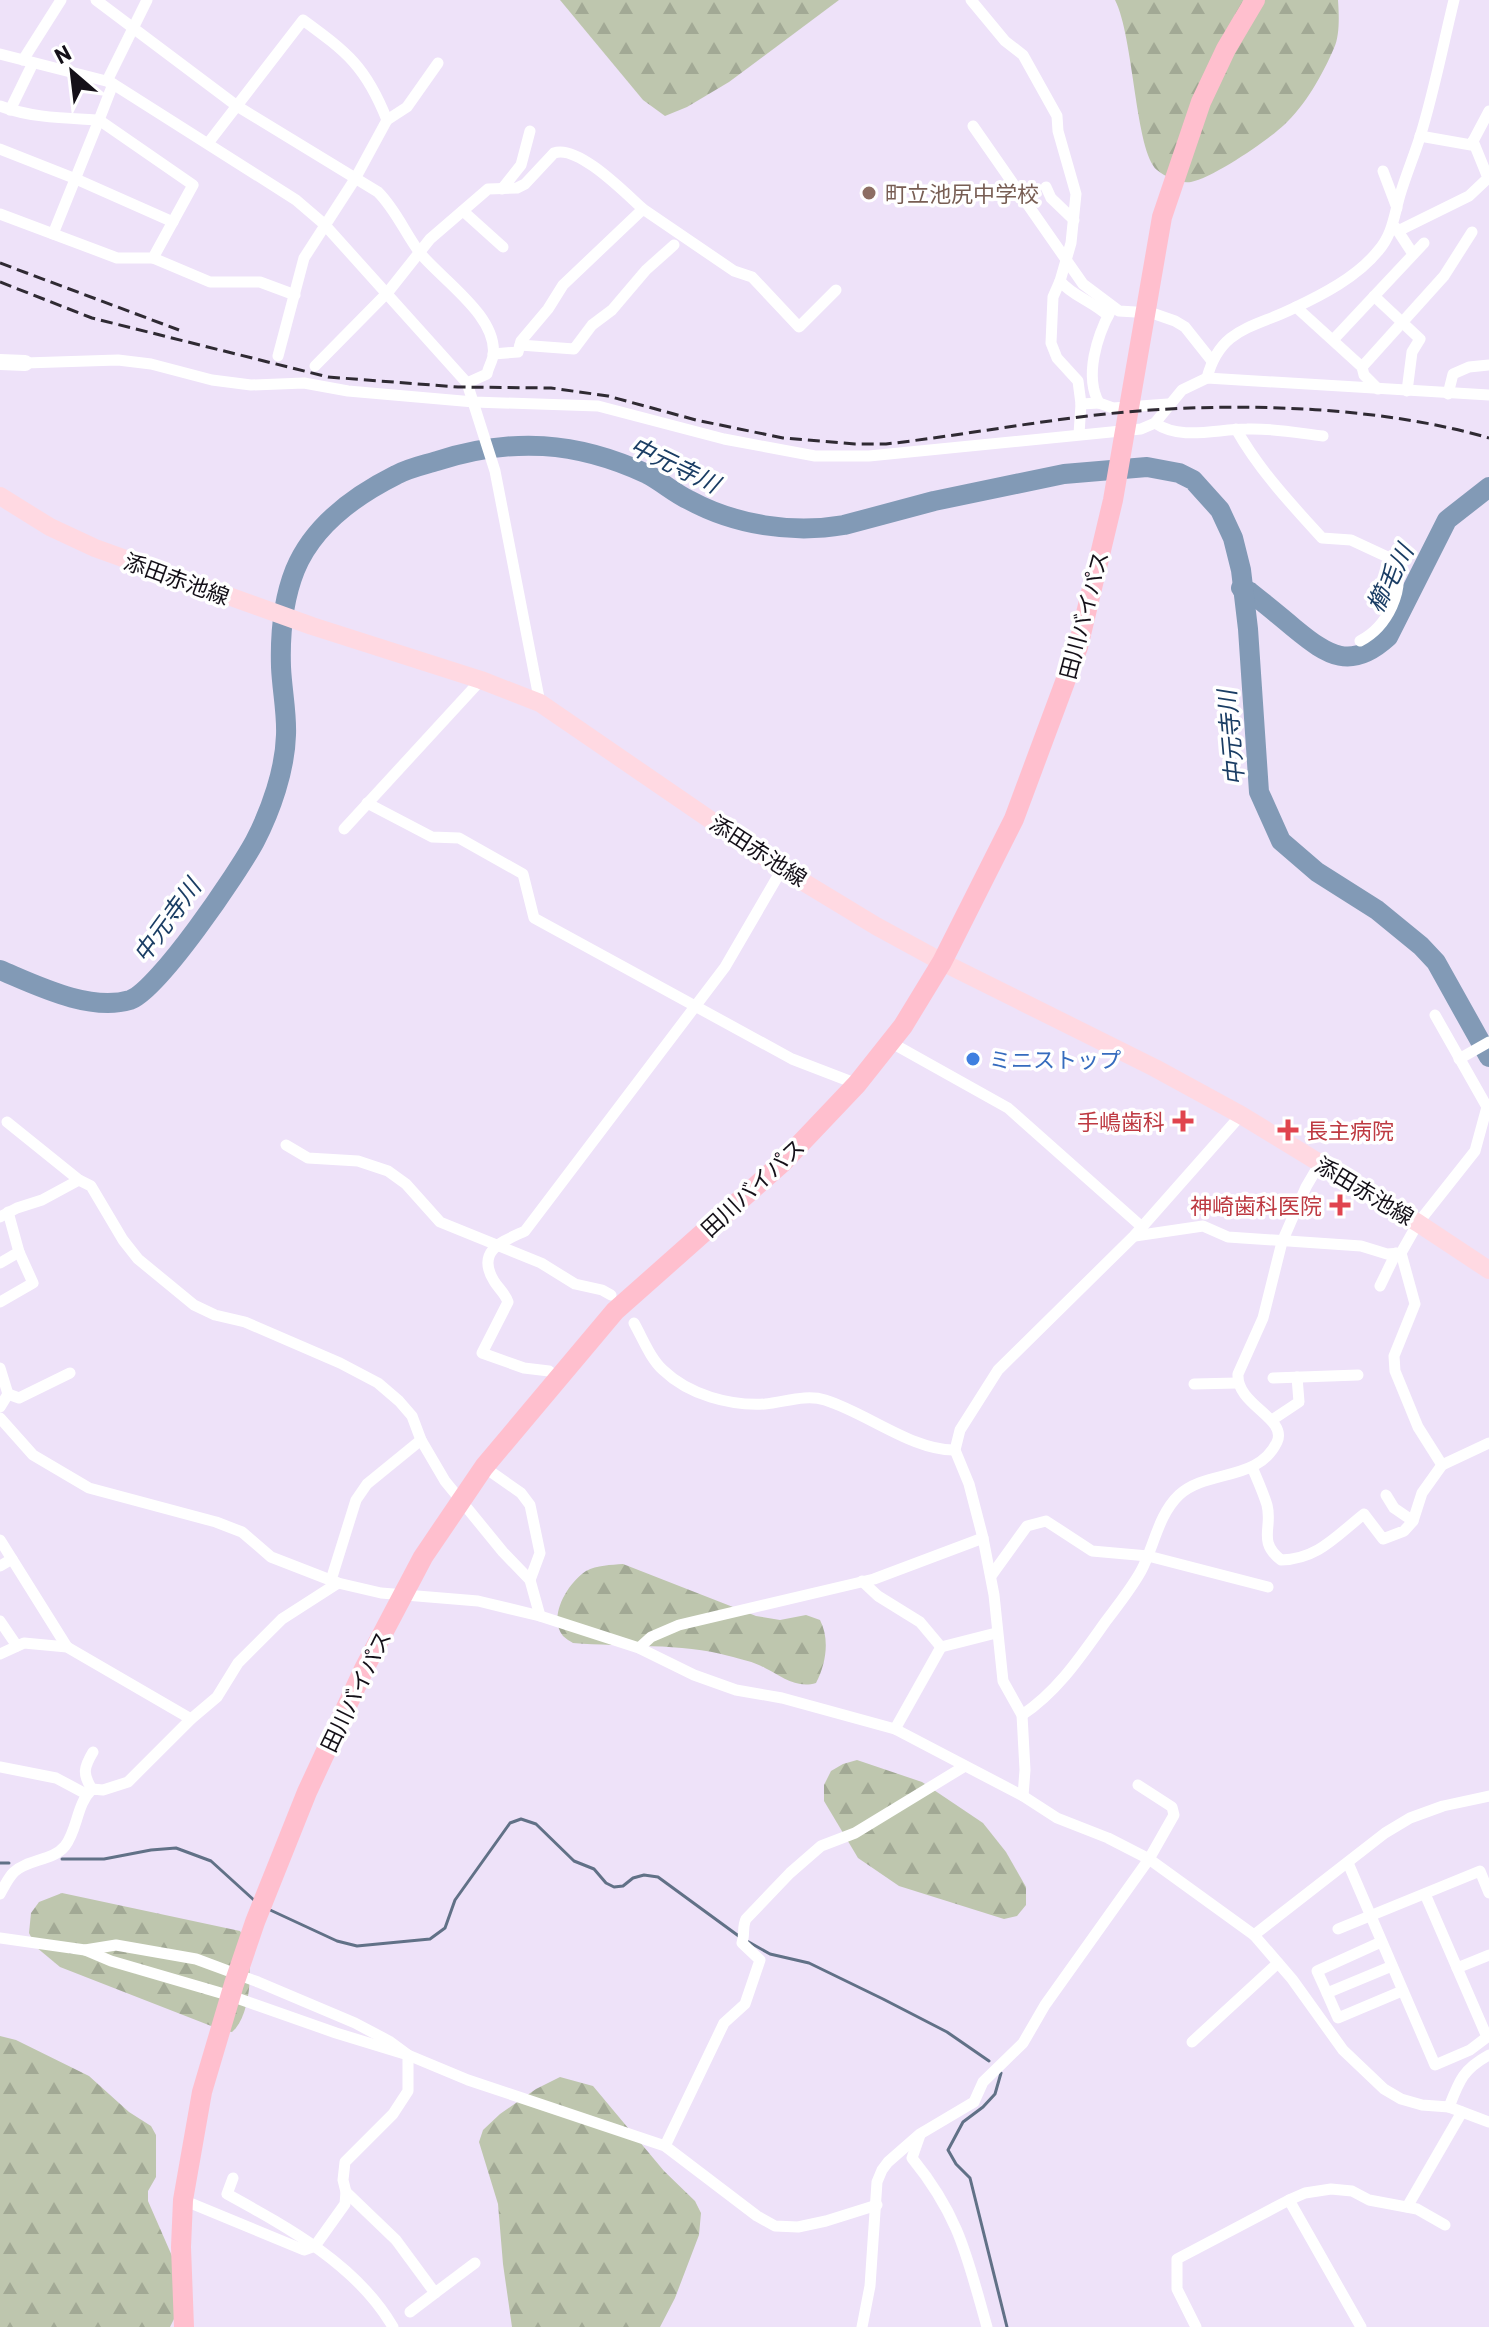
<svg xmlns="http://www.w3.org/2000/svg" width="1489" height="2327" font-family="Barlow,'Noto Sans JP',sans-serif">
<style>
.forest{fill:url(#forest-firs)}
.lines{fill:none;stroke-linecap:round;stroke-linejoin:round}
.stream{stroke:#617187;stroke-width:3}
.river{stroke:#829ab6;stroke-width:20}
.street{stroke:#fff;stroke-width:11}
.secondary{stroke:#fff;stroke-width:16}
.primary{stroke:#ffd9e2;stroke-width:18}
.highway{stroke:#ffbfce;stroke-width:20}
.rail{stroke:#2f2a33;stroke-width:3;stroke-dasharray:12 6;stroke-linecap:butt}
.education-dot{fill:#8d6e63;stroke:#fff;stroke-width:3}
.shop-dot{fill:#3f7fe0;stroke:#fff;stroke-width:3}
.health-dot{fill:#e0444e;stroke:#fff;stroke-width:3}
.labels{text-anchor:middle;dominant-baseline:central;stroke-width:7;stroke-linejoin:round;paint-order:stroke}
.education-label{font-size:22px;fill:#785e54;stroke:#fff;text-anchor:start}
.street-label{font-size:22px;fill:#141018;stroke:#fff}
.shop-label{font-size:22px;fill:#366cbe;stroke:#fff;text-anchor:start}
.health-label{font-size:22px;fill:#be3a42;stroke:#fff;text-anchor:end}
.water-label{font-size:24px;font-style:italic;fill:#1a3d64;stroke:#fff}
</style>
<defs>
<pattern id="forest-firs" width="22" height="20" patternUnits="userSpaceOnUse" patternTransform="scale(2)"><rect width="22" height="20" fill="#bec6ae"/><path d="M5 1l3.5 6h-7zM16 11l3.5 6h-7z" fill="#a2a995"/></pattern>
</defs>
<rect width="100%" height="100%" fill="#eee2f9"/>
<g class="forest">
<polygon points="560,0 839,0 729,82 687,107 665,116 643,100"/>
<path d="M1115 0H1338C1339 14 1340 36 1334 48 1323 74 1305 106 1284 125 1267 141 1213 178 1191 182 1181 184 1165 177 1157 170 1135 151 1134 37 1115 0Z"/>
<path d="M623 1564 756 1616 780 1620 806 1615 820 1620C830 1639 826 1664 816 1683 796 1689 781 1676 765 1668 755 1662 740 1659 729 1656 682 1643 623 1647 573 1643 570 1641 566 1639 563 1636 547 1616 569 1582 586 1571 597 1565 611 1565 623 1564Z"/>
<polygon points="857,1760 922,1782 983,1823 1006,1852 1026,1887 1026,1905 1017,1916 1004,1919 899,1886 858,1858 824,1801 824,1785 831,1771 843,1764"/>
<path d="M62 1893 240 1931C255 1953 253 2014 232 2032L224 2031 60 1967 36 1947 29 1933 31 1913 39 1902Z"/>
<polygon points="0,2036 16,2040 89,2076 129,2112 151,2126 156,2135 156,2177 148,2191 148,2201 172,2256 180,2307 170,2327 0,2327"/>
<polygon points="560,2077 593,2086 664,2171 695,2201 701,2213 699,2235 675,2298 660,2327 512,2327 503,2264 498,2204 479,2142 483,2130 500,2114 536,2089"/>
</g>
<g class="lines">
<g class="stream">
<polyline points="62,1859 104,1859 151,1850 176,1848 211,1861 255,1901"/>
<polyline points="0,1863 9,1863"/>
<polyline points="268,1909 337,1941 357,1946 430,1939 445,1928 455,1900 510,1823 521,1819 536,1824 574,1861 594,1869 606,1883 614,1887 623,1886 633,1878 644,1875 658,1877 740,1937"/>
<polyline points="747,1941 770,1954 809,1963 883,1999 947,2032 989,2061"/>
<polyline points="1001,2073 995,2094 983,2107 963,2122 948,2150 956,2164 970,2178 1007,2327"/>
</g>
<g class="river">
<path d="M1241 588 1250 592C1265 604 1280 616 1294 628 1328 656 1351 671 1388 637L1447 520 1489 487"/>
<path d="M0 970C36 985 89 1012 130 1000 158 991 239 871 255 841 271 810 285 770 286 735 287 713 282 690 281 667 280 635 283 600 295 570 313 526 356 495 396 475 409 468 424 465 437 461 512 437 576 441 647 474 661 481 674 493 689 500 735 525 792 534 844 525L934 501 1064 474 1147 467 1179 473 1193 480 1220 510 1233 538 1241 570 1248 629 1259 792 1281 841 1317 872 1377 910 1421 946 1436 962 1489 1057"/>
</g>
<g class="street">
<path d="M96 0 237 106 378 192C396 210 405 233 420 253 442 280 499 317 493 356 492 362 488 368 487 374L467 383"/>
<path d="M971 0 1005 41 1023 55 1057 116 1058 131 1076 194 1071 243 1060 281C1072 296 1094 302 1108 316"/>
<polyline points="0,54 110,82 296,200 324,224 467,383 495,471 540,703"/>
<polyline points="23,60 61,0"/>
<polyline points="107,81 147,0"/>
<path d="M0 106C31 118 66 118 99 120L53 234"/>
<polyline points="10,110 33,63"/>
<polyline points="973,126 1083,284 1119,311 1152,313 1175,321 1185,327 1212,361"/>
<polyline points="1420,136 1471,145 1489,111"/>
<path d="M209 142 303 20C348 53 366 67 387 120"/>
<polyline points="0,149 76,179 173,222"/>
<polyline points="1383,171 1397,208"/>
<polyline points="1046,187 1051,198 1074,220"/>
<polyline points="502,189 521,165 530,131"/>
<polyline points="463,211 503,247"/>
<polyline points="0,214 117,258 153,258 193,185 99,120 113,84"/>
<polyline points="1396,228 1413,254"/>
<polyline points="1398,231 1469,196 1488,178 1473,141"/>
<polyline points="153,258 210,282 260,282 295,295"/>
<polyline points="1060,281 1053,297 1051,343 1057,358 1078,381 1081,404 1099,403"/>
<polyline points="1374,296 1420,339 1412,352 1407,391"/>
<polyline points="1296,307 1362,367 1444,276 1472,232"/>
<path d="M1111 310C1097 336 1084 376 1099 403L1113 408 1168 404"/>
<polyline points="1333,340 1424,243"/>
<polyline points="520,345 574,349 592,325 612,310 646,270 674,245"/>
<polyline points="493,354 518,352 521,341 548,309 563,285 643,209 734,271 752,277 799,327 836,290"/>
<polyline points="278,356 304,258 355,179 387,120 407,107 438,63"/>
<polyline points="25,363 118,360 151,364 212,380 251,385 304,383 348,391 474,402 598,406 724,439 815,456 869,456 1141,429 1155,423 1182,390 1207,378 1489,395"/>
<path d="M315 366 388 292 430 239 488 189 517 188 525 184 554 153C578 144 626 194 643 209"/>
<polyline points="1362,367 1364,375 1378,389"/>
<path d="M1207 378C1220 328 1253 328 1292 309 1322 295 1357 277 1378 251 1393 234 1394 215 1400 195 1406 175 1414 156 1420 137 1434 92 1443 45 1454 0"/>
<polyline points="1448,394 1453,374 1469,367 1489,365"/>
<path d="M1155 423C1181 441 1216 429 1247 429 1272 428 1298 433 1323 436"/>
<path d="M1236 429C1259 470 1291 504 1322 538L1351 540 1394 560C1407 589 1387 627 1360 641"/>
<polyline points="1079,434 1081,404"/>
<polyline points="367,803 432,837 459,838 523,874 534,918 792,1059 857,1084"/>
<polyline points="344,829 481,680"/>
<polyline points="890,1042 1008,1108 1142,1227"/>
<polyline points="1459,1059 1489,1042"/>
<polyline points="7,1122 79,1180 91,1186 123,1240 138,1259 194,1305 215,1315 245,1322 340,1363 378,1383 399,1401 412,1416 421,1440 445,1481 503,1552 530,1580 540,1616"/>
<polyline points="286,1145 308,1158 358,1161 388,1171 406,1184 440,1222 541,1263 575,1284 602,1290 611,1295"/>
<polyline points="0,1217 17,1208 42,1200 79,1180"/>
<polyline points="1135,1236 1203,1226 1228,1237 1361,1246 1387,1254 1401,1253 1418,1223 1475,1151 1487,1107 1435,1015"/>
<polyline points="1401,1253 1415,1304 1394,1356 1395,1371 1418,1427 1442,1465"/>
<polyline points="0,1263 19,1252 8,1212"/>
<polyline points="1380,1286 1396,1253"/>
<polyline points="0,1302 33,1283 19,1252"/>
<path d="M634 1323C643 1339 650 1358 663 1370 689 1395 730 1406 765 1404 785 1402 806 1394 825 1400 867 1413 913 1451 955 1450"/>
<polyline points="0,1368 8,1394 0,1407"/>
<path d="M558 1378 549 1371 524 1368 482 1353 508 1302C505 1293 498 1288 494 1281 475 1250 504 1241 525 1231L725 967 782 869"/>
<polyline points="1273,1378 1358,1375"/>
<polyline points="1194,1384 1237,1383"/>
<polyline points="8,1394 19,1398 70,1373"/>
<polyline points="0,1418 33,1455 89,1488 216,1522 242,1532 271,1557 338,1583 381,1593 478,1601 540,1616 639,1648 694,1675 736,1690 782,1698 895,1729 1023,1796 1057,1818 1108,1838 1149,1859 1254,1935 1292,1979 1343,2050 1384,2089 1401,2099 1422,2105 1449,2107 1489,2122"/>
<polyline points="1272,1420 1299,1402 1297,1377"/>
<polyline points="484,1467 521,1493 530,1505 540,1553 530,1580"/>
<path d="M1252 1467C1257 1479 1263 1492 1267 1505 1273 1528 1257 1541 1281 1560 1318 1559 1336 1536 1364 1514L1383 1539 1404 1531 1413 1521 1422 1493 1442 1465 1489 1443"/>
<polyline points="1386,1495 1394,1508 1413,1521"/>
<polyline points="0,1540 67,1647"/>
<polyline points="0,1566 12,1559"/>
<polyline points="991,1576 1027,1526 1046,1521 1092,1551 1148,1556 1268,1587"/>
<polyline points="331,1580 356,1500 367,1484 421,1440"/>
<polyline points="862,1581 878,1596 920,1622 941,1647"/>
<polyline points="0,1621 17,1646"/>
<polyline points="639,1648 651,1637 679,1625 874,1579 983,1538"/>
<polyline points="0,1654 24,1643 67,1647 191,1719"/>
<path d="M1022 1715C1058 1691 1081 1656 1106 1621 1118 1605 1131 1589 1141 1571 1154 1547 1158 1515 1179 1495 1207 1469 1258 1482 1277 1442 1288 1418 1236 1405 1238 1374L1263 1318 1282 1242 1306 1187 1320 1163"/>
<polyline points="895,1729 941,1647 996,1633"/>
<polyline points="0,1767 56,1778 86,1794"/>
<path d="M92 1789C82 1774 84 1767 93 1752"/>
<polyline points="1023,1796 1025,1770 1022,1715 1003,1681 994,1595 983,1538 969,1484 955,1450 960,1430 998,1370 1134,1236 1241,1115"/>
<polyline points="1348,1863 1435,2065 1470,2050 1487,2037 1425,1894"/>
<path d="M0 1894C4 1887 8 1878 14 1872 28 1859 53 1861 65 1846 78 1829 76 1805 92 1789L103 1790 128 1782 191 1719 217 1697 238 1663 282 1619 338 1583"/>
<polyline points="1338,1929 1480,1871 1489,1893"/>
<polyline points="1254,1935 1385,1833 1410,1818 1443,1806 1489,1796"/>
<polyline points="0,1938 85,1950 116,1945 196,1959 258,1982 355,2023 389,2041 408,2055 408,2091 393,2114 345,2162 343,2180 346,2192 345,2204 315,2246 304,2250 183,2200"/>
<polyline points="1381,1942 1317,1971 1327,1993 1392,1966"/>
<polyline points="85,1950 111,1961 231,1996 336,2033 408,2055 468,2080 665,2146 757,2216 775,2226 798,2227 826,2221 877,2205"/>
<polyline points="1457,1968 1489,1955"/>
<polyline points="1327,1993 1338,2018 1402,1991"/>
<polyline points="1192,2042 1278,1963"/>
<path d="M1449 2107C1459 2081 1463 2069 1489 2055"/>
<path d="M920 2135 912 2158C960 2217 967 2257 987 2327"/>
<path d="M665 2146 724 2023 745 2004 760 1960 742 1943C745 1934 742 1927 746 1919L790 1873 821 1846 855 1833 965 1766"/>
<path d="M233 2178 227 2194C289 2228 357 2265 393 2327"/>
<polyline points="346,2192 396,2240 435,2293 475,2263"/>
<polyline points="1289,2200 1305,2193 1331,2189 1352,2191 1369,2200 1417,2209 1445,2225"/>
<polyline points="1407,2207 1462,2112"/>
<polyline points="410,2312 435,2293"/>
<polyline points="862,2327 870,2286 877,2182 882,2170 888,2162 920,2134 974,2102 983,2082 1023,2043 1045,2005 1149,1859 1174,1815 1172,1807 1138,1785"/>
<polyline points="1196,2327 1177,2289 1177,2259 1289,2200 1361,2327"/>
</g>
<polyline class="secondary" points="0,362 25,363"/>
<polyline class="primary" points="0,496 50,527 95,548 312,626 481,680 540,703 782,869 876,926 942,962 1155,1068 1241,1115 1418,1223 1489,1270"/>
<polyline class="highway" points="184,2327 181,2247 183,2200 202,2092 234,1984 255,1922 307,1792 364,1669 423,1557 484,1467 615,1311 782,1163 857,1084 903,1026 942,962 1014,819 1078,647 1113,500 1162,217 1201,102 1226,49 1255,0"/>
<g class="rail">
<polyline points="0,263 179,330"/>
<path d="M0 282 92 318 328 377 458 387 551 388 608 396 696 420 783 438 855 444H886C974 434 1062 416 1151 410 1258 403 1386 408 1489 438"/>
</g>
</g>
<circle class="education-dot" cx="869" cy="193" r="8"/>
<circle class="shop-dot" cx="973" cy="1059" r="8"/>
<g class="health-dot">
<path d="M1179 1109h8v8h8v8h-8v8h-8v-8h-8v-8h8z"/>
<path d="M1284 1118h8v8h8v8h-8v8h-8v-8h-8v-8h8z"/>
<path d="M1336 1193h8v8h8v8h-8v8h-8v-8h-8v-8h8z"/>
</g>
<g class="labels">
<g class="education-label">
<text x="885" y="193">町立池尻中学校</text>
</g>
<g class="street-label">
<text transform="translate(177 578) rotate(20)">添田赤池線</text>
<text transform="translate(1083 615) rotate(-75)">田川バイパス</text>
<text transform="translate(759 850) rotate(33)">添田赤池線</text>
<text transform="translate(752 1187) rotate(-43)">田川バイパス</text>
<text transform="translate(1365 1190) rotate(31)">添田赤池線</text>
<text transform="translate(355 1691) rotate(-64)">田川バイパス</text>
</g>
<g class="shop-label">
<text x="989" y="1059">ミニストップ</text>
</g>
<g class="health-label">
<text x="1165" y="1121">手嶋歯科</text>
<text x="1306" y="1130" text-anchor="start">長主病院</text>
<text x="1322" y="1205">神崎歯科医院</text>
</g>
<g class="water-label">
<text transform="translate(675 464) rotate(26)">中元寺川</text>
<text transform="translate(1389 578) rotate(-63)">櫛毛川</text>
<text transform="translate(1230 738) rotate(-95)">中元寺川</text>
<text transform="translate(166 920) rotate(-54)">中元寺川</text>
</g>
</g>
<g transform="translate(72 72) rotate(332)" stroke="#ffffff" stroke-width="6" paint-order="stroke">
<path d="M0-6L14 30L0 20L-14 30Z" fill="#141018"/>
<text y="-12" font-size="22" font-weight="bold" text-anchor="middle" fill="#141018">N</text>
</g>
</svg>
